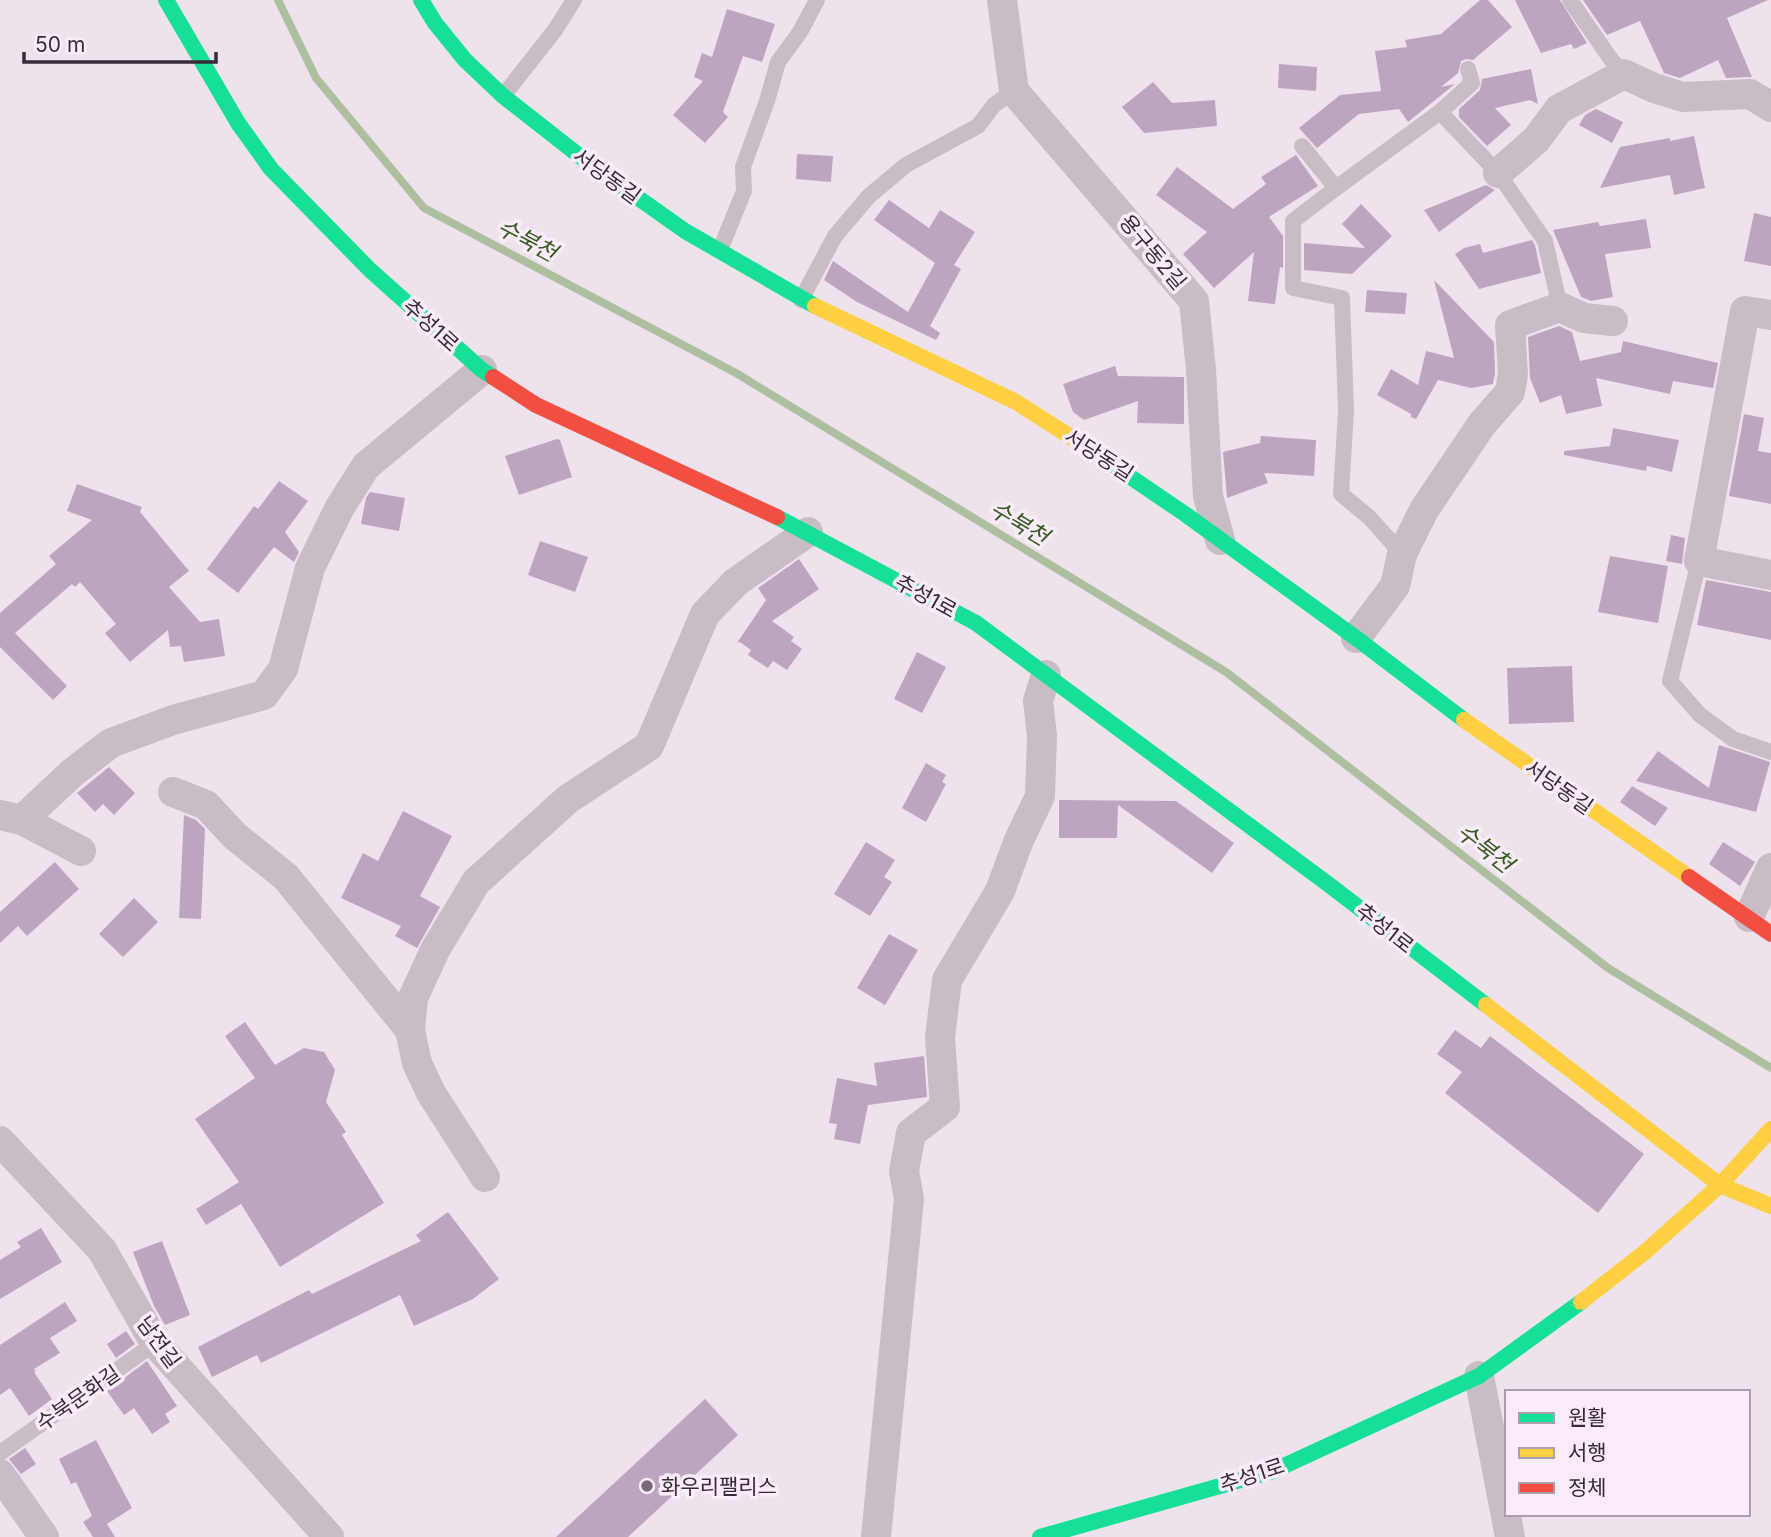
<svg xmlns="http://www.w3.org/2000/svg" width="1771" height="1537" font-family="Inter,'Noto Sans KR',sans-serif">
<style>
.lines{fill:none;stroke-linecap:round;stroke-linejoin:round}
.stream{stroke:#aebfa0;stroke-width:8}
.building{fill:#bda5c1}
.lane{stroke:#c8bcc7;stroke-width:16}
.street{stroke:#c8bcc7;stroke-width:30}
.fast{stroke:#16e098;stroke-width:16}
.slow{stroke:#ffcf43;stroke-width:16}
.jam{stroke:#f24e42;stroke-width:16}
.poi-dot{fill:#776b78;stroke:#faecf8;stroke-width:2.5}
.labels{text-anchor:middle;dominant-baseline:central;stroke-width:7;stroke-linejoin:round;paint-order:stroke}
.street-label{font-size:21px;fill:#372a39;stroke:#faecf8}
.poi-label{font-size:21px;fill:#372a39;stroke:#faecf8;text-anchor:start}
.water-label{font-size:23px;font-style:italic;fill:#365a20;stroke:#faecf8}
</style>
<rect width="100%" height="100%" fill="#eee3ed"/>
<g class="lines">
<polyline class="stream" points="278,0 316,78 424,208 736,373 1226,672 1608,968 1771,1068"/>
</g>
<g class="building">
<polygon points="1480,0 1488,0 1512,27 1473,60 1466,59 1461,61 1458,73 1441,87 1455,84 1408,122 1399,109 1359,114 1317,148 1299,128 1340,95 1381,91 1375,51 1407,47 1405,40 1441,34"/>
<polygon points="1515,0 1560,0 1587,43 1574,49 1571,44 1541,53"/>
<polygon points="1583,0 1768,0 1727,18 1752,77 1726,78 1718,60 1680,78 1664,73 1640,21 1607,35"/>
<polygon points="727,9 775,24 762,62 743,56 723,112 728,117 705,143 673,115 703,81 694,77 702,53 712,57"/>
<polygon points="1279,64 1317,67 1316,91 1278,88"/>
<polygon points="1531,69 1538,104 1530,100 1495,108 1511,125 1487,146 1459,117 1459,109 1480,90 1482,79"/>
<polygon points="1153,82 1172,103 1215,100 1217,126 1144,133 1122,107"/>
<polygon points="1596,109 1623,122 1612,143 1579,125 1585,115"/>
<polygon points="1694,136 1705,188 1674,195 1670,175 1600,188 1620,147 1670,138 1670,141"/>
<polygon points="797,154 833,156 831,182 796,179"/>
<polygon points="1296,155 1318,186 1269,217 1283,236 1283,268 1280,267 1275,304 1248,301 1254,252 1214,288 1183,254 1207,232 1156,195 1177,167 1233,209 1266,184 1261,177"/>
<polygon points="1486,185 1495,190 1439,232 1424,210"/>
<polygon points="889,200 929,228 940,210 975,232 954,265 961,269 930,326 940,333 936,340 857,302 824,280 833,261 908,312 935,263 874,220"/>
<polygon points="1361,204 1392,236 1352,274 1304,270 1304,243 1365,248 1342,224"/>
<polygon points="1754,213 1771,217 1771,266 1744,261"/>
<polygon points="1646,219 1651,248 1605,254 1613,297 1591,301 1581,297 1553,230 1598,222 1600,226"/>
<polygon points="1532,240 1535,245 1541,273 1479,289 1455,254 1464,248 1480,244 1483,253"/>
<polygon points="1434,280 1494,342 1495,373 1493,384 1471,388 1438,380 1416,419 1411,417 1411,414 1377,395 1391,369 1418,385 1426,351 1454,358"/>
<polygon points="1367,290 1407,293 1405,314 1365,312"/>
<polygon points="1559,326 1572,332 1580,361 1621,352 1623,341 1718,363 1713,388 1673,381 1670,394 1596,378 1602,406 1566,414 1561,395 1540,403 1530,378 1528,337"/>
<polygon points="1115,366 1118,376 1184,377 1184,424 1137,423 1138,401 1084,420 1073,412 1063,384"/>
<polygon points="1744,414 1764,418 1758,451 1771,453 1771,504 1729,496"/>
<polygon points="1613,428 1679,440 1672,472 1647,466 1646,471 1564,455 1564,451 1610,446"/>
<polygon points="1261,436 1316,440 1314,476 1264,473 1268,483 1227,498 1223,452 1260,443"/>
<polygon points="557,439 560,440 572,477 519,495 505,456"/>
<polygon points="279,481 308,501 285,532 299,552 294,562 274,547 238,593 207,569 254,506 258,509"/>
<polygon points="77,484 142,507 140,512 189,571 169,587 200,622 219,619 225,656 184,662 181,646 170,647 168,630 130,662 105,633 116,624 80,582 75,587 72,584 15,633 67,686 53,700 0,647 0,613 56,564 49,556 92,520 67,511"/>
<polygon points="370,492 405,498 399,531 361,524 366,498"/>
<polygon points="1671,535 1685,538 1682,564 1666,561"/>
<polygon points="540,541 588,557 575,592 528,575"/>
<polygon points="1610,556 1668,566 1658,623 1598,612"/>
<polygon points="799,559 819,589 772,621 794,637 791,641 802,649 787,670 773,661 768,668 748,655 751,650 740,642 737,643 766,600 758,588"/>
<polygon points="1706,580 1771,592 1771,640 1697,625"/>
<polygon points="917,652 946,667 922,713 894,699"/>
<polygon points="1572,666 1574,722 1509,724 1507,668"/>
<polygon points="1719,745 1770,762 1756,812 1636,781 1658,751 1709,788"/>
<polygon points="926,763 946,775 942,782 946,784 926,822 902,808"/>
<polygon points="109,767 135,793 114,815 103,804 95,812 77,793"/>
<polygon points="1632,786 1668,808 1655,826 1620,802"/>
<polygon points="1059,800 1176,801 1234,843 1212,873 1118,805 1117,838 1059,838"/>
<polygon points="403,811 452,836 420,896 440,907 417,948 395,936 401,926 341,898 363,853 378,861"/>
<polygon points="184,815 196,820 205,829 201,919 179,918"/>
<polygon points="866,842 895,860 884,877 892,882 870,916 834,894"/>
<polygon points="1723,842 1755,862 1740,886 1709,864"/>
<polygon points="55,862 79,889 27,936 18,926 0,943 0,912"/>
<polygon points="134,898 158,922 123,957 99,934"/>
<polygon points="889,934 918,950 885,1005 857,988"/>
<polygon points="245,1022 275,1065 304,1048 324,1052 335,1070 326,1102 346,1132 342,1135 384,1203 280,1267 241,1204 206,1225 196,1209 239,1182 195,1119 255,1078 225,1036"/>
<polygon points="1455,1030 1481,1048 1490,1036 1644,1154 1598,1213 1445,1093 1462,1072 1437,1054"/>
<polygon points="924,1056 927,1097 868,1105 860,1144 834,1139 837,1124 829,1123 837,1078 877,1086 874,1063"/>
<polygon points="448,1212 499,1279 473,1299 414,1326 400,1295 261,1363 257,1355 212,1377 198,1347 309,1290 312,1294 421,1241 416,1235"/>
<polygon points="41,1228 62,1262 0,1299 0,1260 21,1247 17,1242"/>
<polygon points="162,1241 190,1315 165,1325 154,1306 133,1252"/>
<polygon points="65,1302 77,1321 50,1338 60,1353 34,1369 36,1371 34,1372 52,1399 29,1416 10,1388 0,1395 0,1345"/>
<polygon points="126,1331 135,1344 116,1358 107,1344"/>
<polygon points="147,1361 177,1406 165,1414 170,1422 152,1434 134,1408 124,1415 107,1391"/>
<polygon points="705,1399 738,1435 628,1537 556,1537"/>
<polygon points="96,1440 132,1508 107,1524 115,1537 93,1537 83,1522 92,1516 76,1482 71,1484 59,1459"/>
<polygon points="25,1448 36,1464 21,1474 9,1459"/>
</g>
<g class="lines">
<g class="lane">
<polyline points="1570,0 1610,58 1624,74"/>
<polyline points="503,96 555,30 574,0"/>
<polyline points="1440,112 1498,173 1545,241 1560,307"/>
<polyline points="1302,146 1336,188 1440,112 1472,83 1468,69"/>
<polyline points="1336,188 1293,221 1293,288 1342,298 1346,410 1341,494 1370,518 1402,554"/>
<polyline points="720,250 744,191 743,167 767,101 778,62 800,32 817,0"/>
<polyline points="801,300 835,236 869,196 906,165 978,126 994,105 1014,91"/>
<polyline points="1699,561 1670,681 1700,715 1733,739 1771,752"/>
<polyline points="0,1453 155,1343"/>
</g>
<g class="street">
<polyline points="1002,0 1014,91 1194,301 1201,370 1208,496 1220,540"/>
<polyline points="1498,173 1536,140 1559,109 1624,74 1654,88 1683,97 1750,94 1771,107"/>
<polyline points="1771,315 1745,311 1699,561 1771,575"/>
<polyline points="1356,638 1395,586 1402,554 1424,510 1482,424 1510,392 1513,374 1510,325 1560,307 1584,318 1613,321"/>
<polyline points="173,792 206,805 235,836 286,877 410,1030"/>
<polyline points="0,815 22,820 81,851"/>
<polyline points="22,820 72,773 111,743 173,720 264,695 283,669 310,568 340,507 366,466 482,370"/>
<polyline points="1749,917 1771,868"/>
<polyline points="0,1141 102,1250 155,1343 329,1537"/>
<polyline points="485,1177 431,1093 417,1063 410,1030 413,998 435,950 476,882 568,799 649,746 705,614 736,582 808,532"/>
<polyline points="1479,1376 1510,1537"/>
<polyline points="0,1474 44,1537"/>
<polyline points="876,1537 909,1199 904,1171 911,1133 945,1107 940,1037 947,980 1000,891 1019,840 1040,796 1042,736 1038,701 1046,675"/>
</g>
<g class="fast">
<polyline points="166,0 238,123 271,169 370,270 482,370 493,377"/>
<polyline points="421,0 435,23 465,60 503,96 586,161 685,231 815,306"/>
<polyline points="1085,446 1185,514 1356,638 1464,720"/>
<polyline points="777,517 976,623 1328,884 1486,1005"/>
<polyline points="1040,1537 1273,1471 1479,1376 1581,1302"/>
</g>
<g class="slow">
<polyline points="815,306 1016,402 1085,446"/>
<polyline points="1464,720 1689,877"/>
<polyline points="1486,1005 1720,1185 1771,1206"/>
<polyline points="1581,1302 1645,1252 1720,1185 1771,1129"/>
</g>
<g class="jam">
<polyline points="493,377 536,405 777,517"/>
<polyline points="1689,877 1771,934"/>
</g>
</g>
<circle class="poi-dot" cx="647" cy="1486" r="7"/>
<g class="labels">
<g class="street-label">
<text transform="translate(607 176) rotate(36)">서당동길</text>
<text transform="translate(1153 252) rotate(50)">용구동2길</text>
<text transform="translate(431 325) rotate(42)">추성1로</text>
<text transform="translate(1099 455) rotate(33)">서당동길</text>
<text transform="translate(926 596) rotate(29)">추성1로</text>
<text transform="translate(1559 787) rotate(35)">서당동길</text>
<text transform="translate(1385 928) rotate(38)">추성1로</text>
<text transform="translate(159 1342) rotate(54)">남전길</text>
<text transform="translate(78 1398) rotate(-35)">수북문화길</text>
<text transform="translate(1252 1475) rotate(-18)">추성1로</text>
</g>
<g class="poi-label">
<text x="661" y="1486">화우리팰리스</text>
</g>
<g class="water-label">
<text transform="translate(527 240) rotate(28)">수북천</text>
<text transform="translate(1019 523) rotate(31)">수북천</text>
<text transform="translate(1485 848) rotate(38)">수북천</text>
</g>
</g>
<rect x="1505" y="1390" width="245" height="126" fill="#faecf8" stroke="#ac9eac" stroke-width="2"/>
<rect x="1519" y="1413" width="35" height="10" fill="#16e098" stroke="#ac9eac" stroke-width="2"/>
<text x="1568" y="1425" font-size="21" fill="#372a39">원활</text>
<rect x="1519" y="1448" width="35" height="10" fill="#ffcf43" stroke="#ac9eac" stroke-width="2"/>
<text x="1568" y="1460" font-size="21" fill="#372a39">서행</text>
<rect x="1519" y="1483" width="35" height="10" fill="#f24e42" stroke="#ac9eac" stroke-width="2"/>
<text x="1568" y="1495" font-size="21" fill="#372a39">정체</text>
<path d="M24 52v10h192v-10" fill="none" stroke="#372a39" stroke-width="3.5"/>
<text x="35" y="52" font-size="21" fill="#372a39" stroke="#faecf8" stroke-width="5" paint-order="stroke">50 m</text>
</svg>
